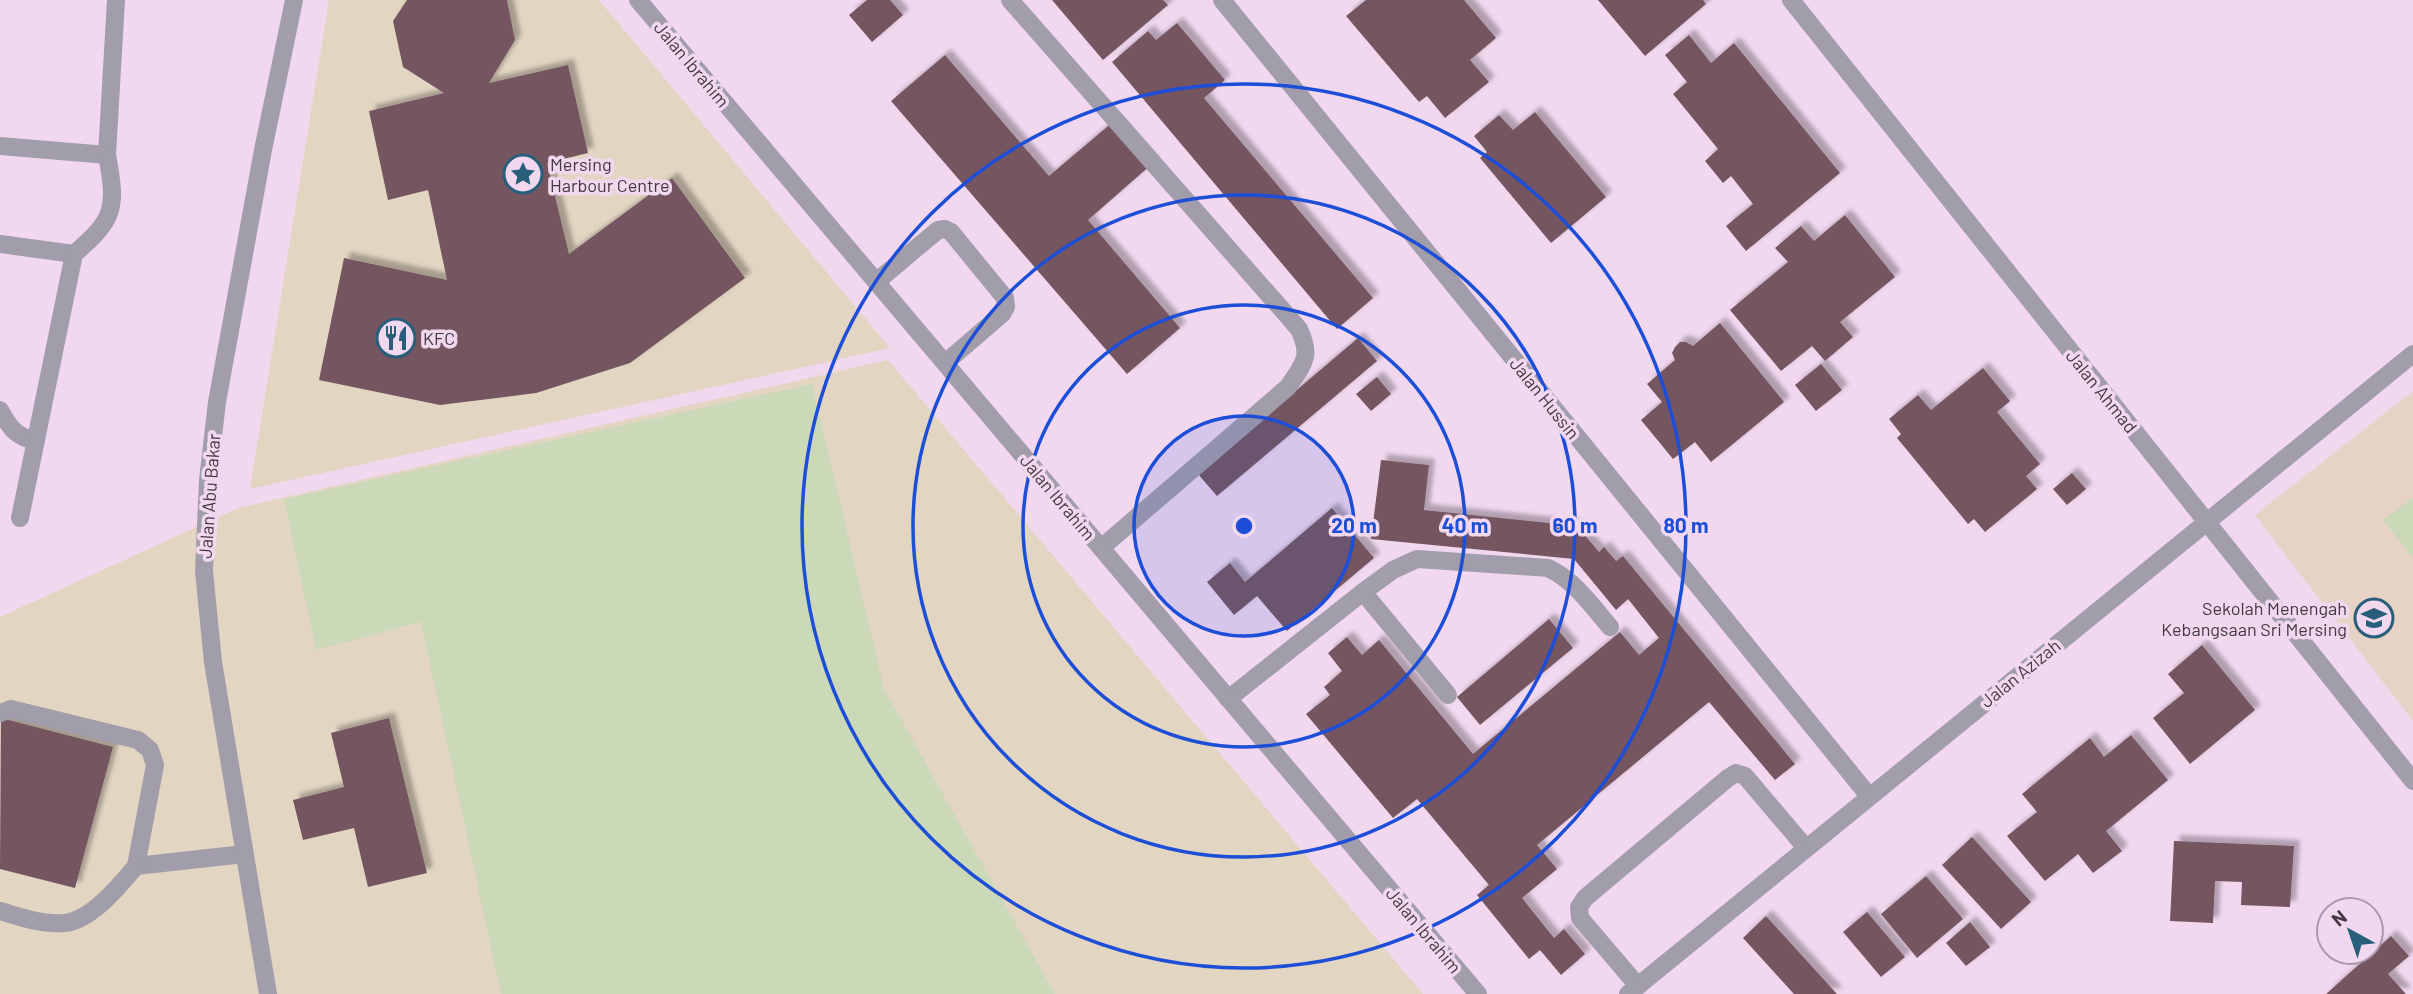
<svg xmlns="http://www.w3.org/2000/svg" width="2413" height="994" font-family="Barlow,sans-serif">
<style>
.commercial{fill:#e2d5c2}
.education{fill:#e7d3c5}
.green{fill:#ccd9b9}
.building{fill:#745660;filter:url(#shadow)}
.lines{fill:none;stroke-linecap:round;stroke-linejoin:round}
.service{stroke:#a29daa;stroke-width:18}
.minor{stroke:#a29daa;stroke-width:18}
.tertiary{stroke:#a29daa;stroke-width:18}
.ring{fill:none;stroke:#1d4ed8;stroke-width:3.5}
.labels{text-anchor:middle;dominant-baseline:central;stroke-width:7;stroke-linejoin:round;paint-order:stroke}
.street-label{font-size:18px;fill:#433942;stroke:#f1d8ef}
.poi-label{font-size:18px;fill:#433942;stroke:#f1d8ef;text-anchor:start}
.centre{fill:#1d4ed8;stroke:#f1d8ef;stroke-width:3.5}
.ring-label{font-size:21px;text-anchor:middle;font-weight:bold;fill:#1d4ed8;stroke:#f1d8ef;stroke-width:7;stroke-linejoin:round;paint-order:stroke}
</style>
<defs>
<filter id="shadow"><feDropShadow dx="6" dy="-6" stdDeviation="2" flood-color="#0004"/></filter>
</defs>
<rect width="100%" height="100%" fill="#f1d8ef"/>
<g class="commercial">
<polygon points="329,0 599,0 890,348 250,489"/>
<polygon points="888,360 1423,994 0,994 0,617 238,508"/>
</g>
<polygon class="education" points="2413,391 2413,721 2255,515"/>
<g class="green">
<polygon points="812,384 884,689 1055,994 501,994 421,622 316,650 284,499"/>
<polygon points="2413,497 2413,559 2383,520"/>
</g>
<g class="building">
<polygon points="407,0 507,0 515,40 489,83 568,65 588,153 547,163 569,254 672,178 745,278 630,363 536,393 440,405 319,380 344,258 447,280 428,190 388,200 369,111 444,93 403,67 393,21"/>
<polygon points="867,0 890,0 903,15 872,42 849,15"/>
<polygon points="1052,0 1163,0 1168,5 1103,60"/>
<polygon points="1366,0 1464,0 1496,38 1470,60 1489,82 1445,118 1427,96 1419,102 1346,16"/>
<polygon points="1598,0 1703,0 1706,4 1645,56"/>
<polygon points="1177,23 1225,80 1204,98 1373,298 1337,329 1112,62 1148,31 1156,40"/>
<polygon points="1689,35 1711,63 1734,43 1840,173 1746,251 1726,226 1753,204 1731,176 1723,183 1705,161 1718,149 1673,94 1687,82 1665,55"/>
<polygon points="945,55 1049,176 1114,121 1152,164 1088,220 1180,328 1127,374 891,101"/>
<polygon points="1535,112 1606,197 1551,243 1480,158 1487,152 1474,136 1499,115 1513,130"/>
<polygon points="1845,215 1895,277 1840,322 1853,337 1825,361 1812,346 1781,371 1730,310 1788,262 1775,248 1801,226 1814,241"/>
<polygon points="1720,323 1784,402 1711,462 1695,442 1673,459 1641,420 1662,402 1647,384 1675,360 1672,353 1675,347 1680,342 1686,342 1693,346"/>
<polygon points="1358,338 1377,361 1217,496 1198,474"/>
<polygon points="1821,364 1842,390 1816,411 1795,385"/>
<polygon points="1983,368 2010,401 1997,412 2040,464 2026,476 2037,489 1985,532 1974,519 1968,524 1897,438 1901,434 1889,419 1918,395 1931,410"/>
<polygon points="1377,377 1391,394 1371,411 1356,394"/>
<polygon points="1381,460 1429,465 1424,510 1577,526 1599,552 1604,547 1616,561 1623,556 1795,764 1775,780 1709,702 1537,845 1557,869 1522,898 1554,938 1564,929 1585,954 1561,975 1540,950 1529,959 1477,895 1489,885 1417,799 1393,818 1306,714 1330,695 1324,687 1342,671 1328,653 1347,637 1362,655 1379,640 1473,754 1620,632 1639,655 1659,638 1628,599 1616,610 1574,559 1371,539"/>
<polygon points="2072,473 2086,489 2067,505 2053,489"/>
<polygon points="1332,508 1374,558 1287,631 1257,596 1234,615 1207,582 1230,563 1245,582"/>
<polygon points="1549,619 1573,648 1480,725 1457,697"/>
<polygon points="2202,645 2255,710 2190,764 2153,718 2184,693 2168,674"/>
<polygon points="1,718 113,747 75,888 0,869"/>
<polygon points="389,718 427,873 368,887 354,828 303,840 293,800 344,787 331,733"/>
<polygon points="2131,735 2168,780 2106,831 2122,851 2093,873 2078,854 2045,881 2007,836 2037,812 2022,794 2090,738 2104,757"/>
<polygon points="1972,837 2031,902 2001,929 1942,865"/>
<polygon points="2174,841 2294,846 2290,907 2241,905 2242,882 2215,881 2213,923 2170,921"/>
<polygon points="1926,876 1963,919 1917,958 1881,914"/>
<polygon points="1867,912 1905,957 1881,977 1843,932"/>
<polygon points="1766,916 1837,994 1794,994 1743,938"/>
<polygon points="1970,922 1990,947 1966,966 1946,943"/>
<polygon points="2391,936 2409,956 2388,974 2406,994 2326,994"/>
</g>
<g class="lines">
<g class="service">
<path d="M1010 0 1299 329C1312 357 1304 363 1288 387L1101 548"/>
<polyline points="0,146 107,155 116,0"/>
<polyline points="0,244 74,254"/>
<polyline points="876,282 938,230 945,229 951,232 1005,298 1006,307 1002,314 945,363"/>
<path d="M0 410C9 427 16 437 36 441"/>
<path d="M20 518 74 254C115 219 117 208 107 155"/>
<polyline points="1363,592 1448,695"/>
<path d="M1228 699 1363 592 1393 570 1417 559 1548 568C1574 580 1591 605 1610 627"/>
<polyline points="0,713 11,709 138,740 150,750 155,765 136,866 244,854"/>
<path d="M0 911C21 917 42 925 64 923 91 921 120 885 136 866"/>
<polyline points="1638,986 1580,918 1579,907 1585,898 1728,778 1736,773 1745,776 1806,848"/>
</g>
<g class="minor">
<polyline points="638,0 1478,994"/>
<polyline points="1222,0 1869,796"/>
<polyline points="1791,0 2413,781"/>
<polyline points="1628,994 2413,354"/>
</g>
<polyline class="tertiary" points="268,994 213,662 204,571 208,480 217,402 263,150 294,0"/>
</g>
<circle cx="1244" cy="526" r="110" fill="#1d4ed8" fill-opacity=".12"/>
<g class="ring">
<circle cx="1244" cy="526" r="110"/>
<circle cx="1244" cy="526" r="221"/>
<circle cx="1244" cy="526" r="331"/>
<circle cx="1244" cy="526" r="442"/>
</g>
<defs>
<symbol id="sight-ring" viewBox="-11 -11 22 22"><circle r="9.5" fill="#f1d8ef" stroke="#295e7a" stroke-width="1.5"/><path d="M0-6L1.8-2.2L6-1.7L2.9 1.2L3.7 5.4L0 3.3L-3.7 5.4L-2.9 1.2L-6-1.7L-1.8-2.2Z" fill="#295e7a"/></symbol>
<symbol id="restaurant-ring" viewBox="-11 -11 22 22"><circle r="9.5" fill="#f1d8ef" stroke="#295e7a" stroke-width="1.5"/><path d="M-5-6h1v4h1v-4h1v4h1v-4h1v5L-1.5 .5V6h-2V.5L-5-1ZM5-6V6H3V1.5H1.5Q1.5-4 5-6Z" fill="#295e7a"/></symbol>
<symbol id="school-ring" viewBox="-11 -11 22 22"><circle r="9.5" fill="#f1d8ef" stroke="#295e7a" stroke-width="1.5"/><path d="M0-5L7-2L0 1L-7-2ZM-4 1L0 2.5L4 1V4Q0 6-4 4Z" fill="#295e7a"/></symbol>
</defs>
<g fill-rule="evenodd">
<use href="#sight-ring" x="501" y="152" width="44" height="44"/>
<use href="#restaurant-ring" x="374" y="316" width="44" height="44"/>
<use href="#school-ring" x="2352" y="596" width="44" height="44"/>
</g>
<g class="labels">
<g class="street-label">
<text transform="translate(692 64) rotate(50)">Jalan Ibrahim</text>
<text transform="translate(2102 391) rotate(51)">Jalan Ahmad</text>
<text transform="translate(1545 398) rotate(51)">Jalan Hussin</text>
<text transform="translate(209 496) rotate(-86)">Jalan Abu Bakar</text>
<text transform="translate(1058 497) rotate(50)">Jalan Ibrahim</text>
<text transform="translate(2020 673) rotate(-39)">Jalan Azizah</text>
<text transform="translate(1424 930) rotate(50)">Jalan Ibrahim</text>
</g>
<g class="poi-label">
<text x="550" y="164">Mersing<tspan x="550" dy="21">Harbour Centre</tspan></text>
<text x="423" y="338">KFC</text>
<text x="2347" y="608" text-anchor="end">Sekolah Menengah<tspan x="2347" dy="21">Kebangsaan Sri Mersing</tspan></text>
</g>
</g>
<circle cx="1244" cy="526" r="10" class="centre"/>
<g class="ring-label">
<text x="1354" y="533">20 m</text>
<text x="1465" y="533">40 m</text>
<text x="1575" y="533">60 m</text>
<text x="1686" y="533">80 m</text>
</g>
<g transform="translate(2350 931) rotate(320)"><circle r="33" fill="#f1d8ef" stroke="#ab98aa" stroke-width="2"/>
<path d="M0-5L12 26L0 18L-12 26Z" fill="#295e7a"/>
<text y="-10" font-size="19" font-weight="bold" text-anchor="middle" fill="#433942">N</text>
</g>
</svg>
